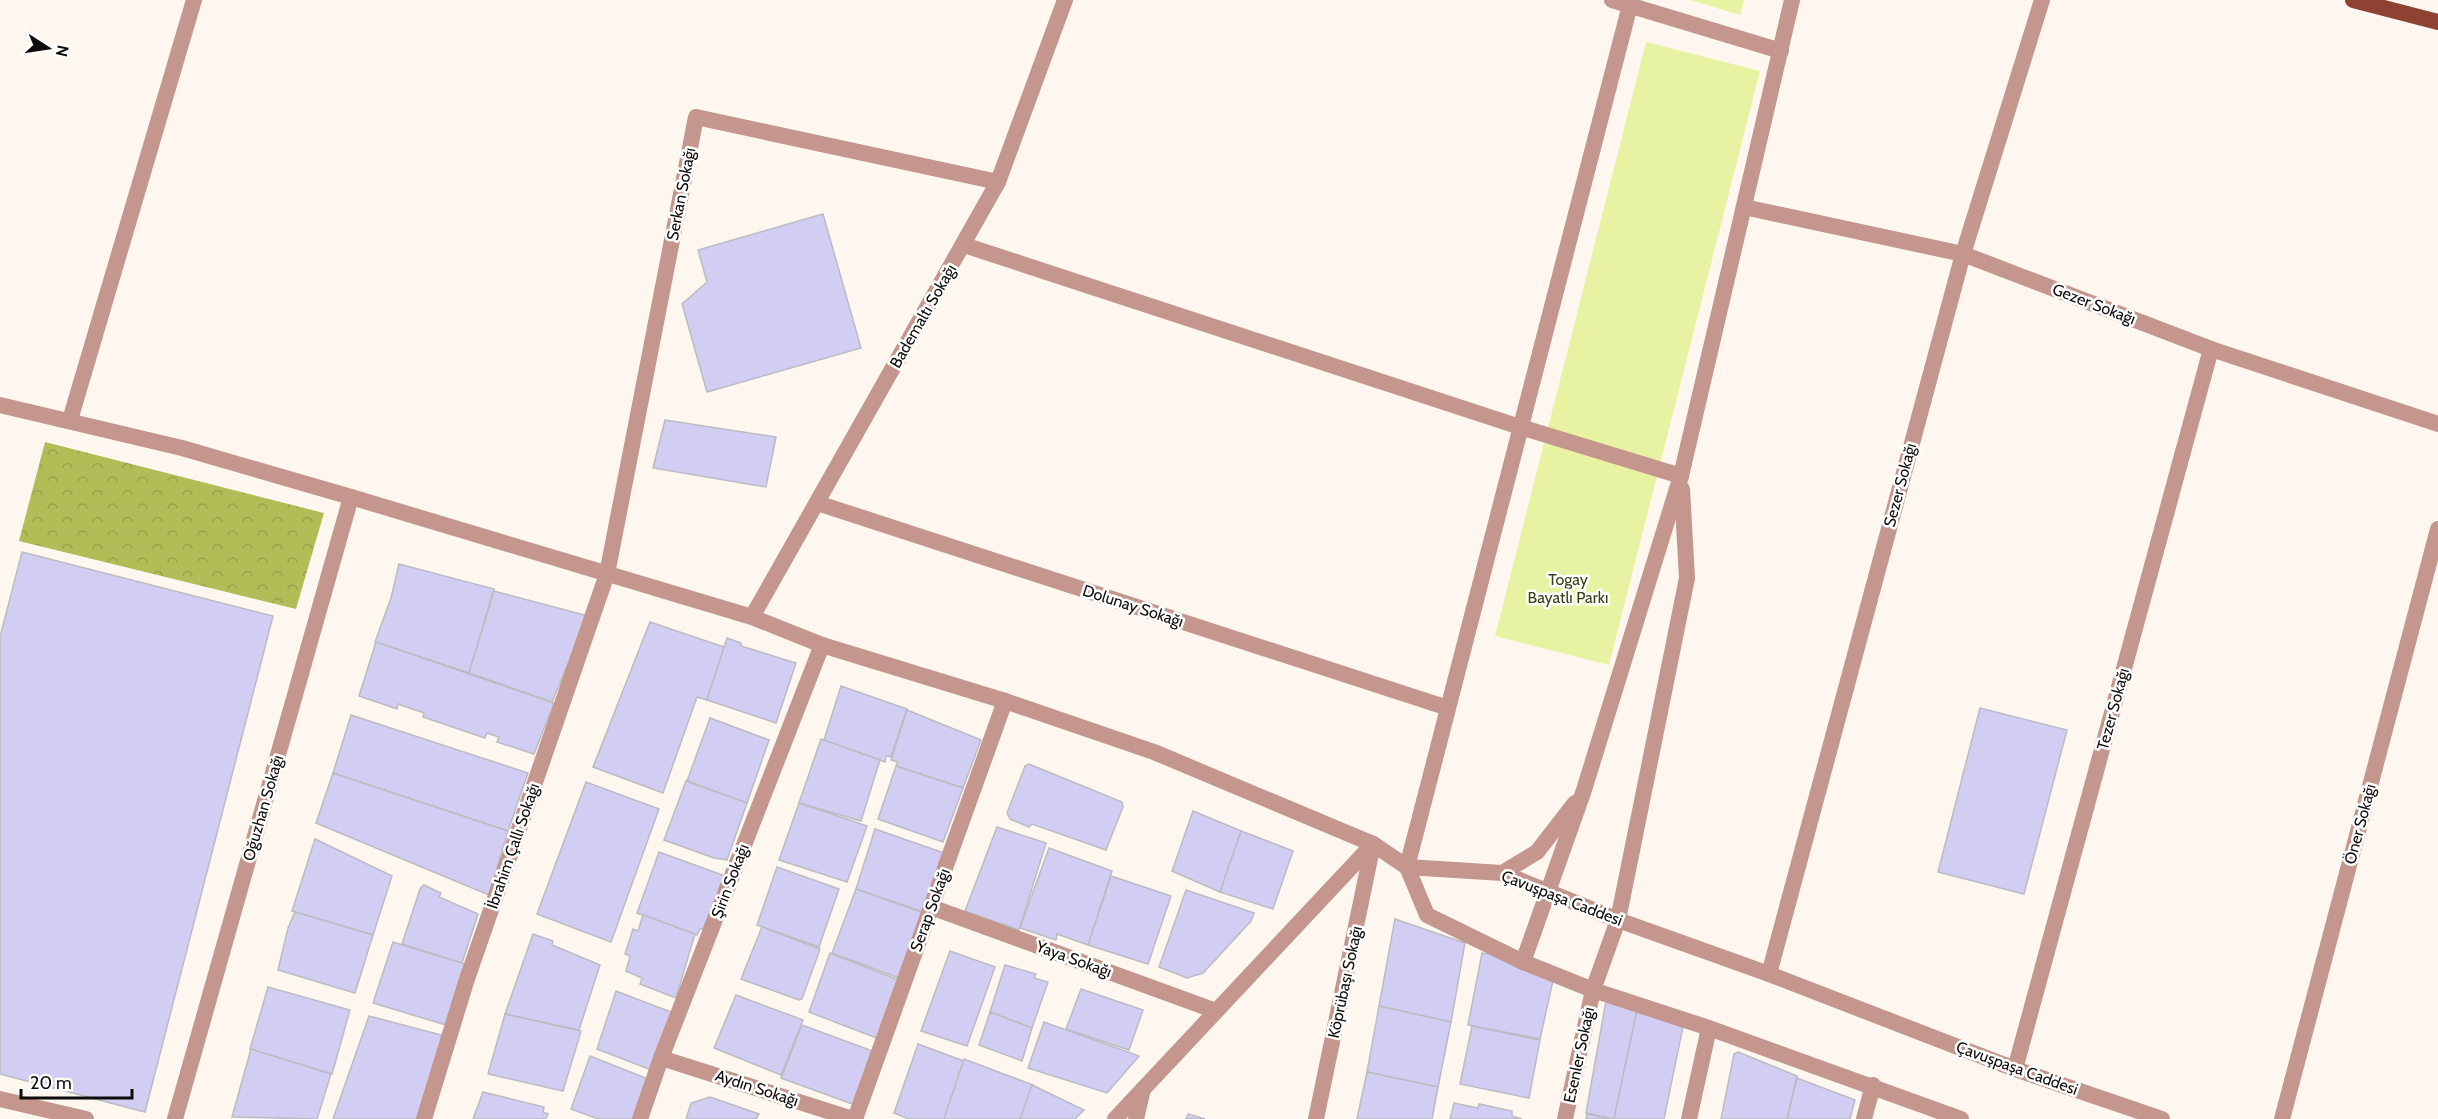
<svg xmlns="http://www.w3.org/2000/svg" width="2438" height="1119" font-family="Cabin,sans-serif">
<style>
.green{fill:#e7f3a3}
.forest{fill:url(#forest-crowns)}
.building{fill:#d2cef3;stroke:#bbbbc2;stroke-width:1.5}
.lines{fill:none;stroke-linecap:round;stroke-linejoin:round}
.minor{stroke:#c4968d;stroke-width:16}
.tertiary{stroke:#c4968d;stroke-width:16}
.primary{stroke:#8f4234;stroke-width:16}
.labels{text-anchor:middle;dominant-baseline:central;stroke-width:5;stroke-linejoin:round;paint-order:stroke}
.street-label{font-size:16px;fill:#0e0c0a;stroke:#fff}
.park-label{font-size:16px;fill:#393e14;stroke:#fff}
</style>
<defs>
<pattern id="forest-crowns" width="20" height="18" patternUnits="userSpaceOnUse" patternTransform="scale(1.5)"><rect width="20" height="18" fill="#b1be58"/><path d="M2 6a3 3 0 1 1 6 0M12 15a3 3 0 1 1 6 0" fill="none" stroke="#97a24b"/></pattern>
</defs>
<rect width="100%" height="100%" fill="#fdf7f0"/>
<g class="green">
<polygon points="1690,0 1744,0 1740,15"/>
<polygon points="1646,42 1760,71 1609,665 1495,636"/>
</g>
<polygon class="forest" points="45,442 324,513 296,609 19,541"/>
<g class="building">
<polygon points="823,214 861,348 707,392 682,304 707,282 698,250"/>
<polygon points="665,420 776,437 766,487 653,468"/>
<polygon points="22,552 273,616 145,1112 0,1074 0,637"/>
<polygon points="399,564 494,589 469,673 375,642 391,598"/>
<polygon points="494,591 588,616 552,702 469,673"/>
<polygon points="650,622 724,647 707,700 697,697 663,793 593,767"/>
<polygon points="727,638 741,643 741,646 796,663 776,723 707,700"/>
<polygon points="376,642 554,703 534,754 497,742 499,737 487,733 485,738 423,717 424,713 398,704 397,709 359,696"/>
<polygon points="841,686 907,709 891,757 886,756 885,762 824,740"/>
<polygon points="1980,708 2067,730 2024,894 1938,872"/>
<polygon points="907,710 981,740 963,788 896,766 898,762 891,760"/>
<polygon points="351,715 528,773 508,831 333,773"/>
<polygon points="710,718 769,740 747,803 687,781"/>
<polygon points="821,739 880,760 861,821 799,803"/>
<polygon points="1029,764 1122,802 1123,807 1106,850 1032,824 1029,827 1010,819 1007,813 1025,766"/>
<polygon points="896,766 963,788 943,842 878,819"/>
<polygon points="333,773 508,831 489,895 316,823"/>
<polygon points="686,781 747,803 727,860 714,858 664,840"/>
<polygon points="586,782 659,809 611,942 537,914"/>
<polygon points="799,803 867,826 847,882 779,860"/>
<polygon points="1193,811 1241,831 1220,892 1172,871"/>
<polygon points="997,827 1046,843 1019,930 965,911"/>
<polygon points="875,829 947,854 926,913 856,889"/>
<polygon points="1241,831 1293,851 1273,909 1220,892"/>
<polygon points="315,839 392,876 373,935 292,911"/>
<polygon points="1049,848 1112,871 1088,945 1057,934 1056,940 1020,928"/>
<polygon points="659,852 725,876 703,929 700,929 697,935 637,913"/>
<polygon points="777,867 839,889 819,947 757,925"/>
<polygon points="1111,876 1171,896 1148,964 1088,945"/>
<polygon points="424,885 441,893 439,897 478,914 462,963 402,944 420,889"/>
<polygon points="856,889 927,914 902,979 832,953"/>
<polygon points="1186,890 1254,913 1251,921 1203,973 1187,978 1159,967"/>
<polygon points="295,912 373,935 355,993 278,970 288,928"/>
<polygon points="643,915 695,934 676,998 640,984 642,978 626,971 630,956 625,954 633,929 638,931"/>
<polygon points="1395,919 1465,943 1451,1022 1379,1006"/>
<polygon points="762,927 820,949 802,999 799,1000 741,979"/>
<polygon points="533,934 553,941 552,945 600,965 579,1030 505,1014"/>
<polygon points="393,942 465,964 446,1025 373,1003"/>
<polygon points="950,951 995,967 967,1046 921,1031"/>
<polygon points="830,953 901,981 879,1039 809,1012"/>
<polygon points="1482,953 1502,956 1554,976 1540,1039 1468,1025"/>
<polygon points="1005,965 1036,974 1034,978 1048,982 1032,1028 990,1012"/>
<polygon points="268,987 350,1010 332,1074 250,1049"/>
<polygon points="1081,989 1143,1010 1129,1050 1066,1029"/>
<polygon points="616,991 676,1014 654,1071 597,1049"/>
<polygon points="736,995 803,1020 781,1075 714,1048"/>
<polygon points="1606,1001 1637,1010 1614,1119 1586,1113"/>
<polygon points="1379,1006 1451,1022 1438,1087 1367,1072"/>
<polygon points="1637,1010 1683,1027 1664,1119 1614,1119"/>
<polygon points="990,1012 1032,1028 1022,1061 979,1045"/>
<polygon points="505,1014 581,1031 563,1091 488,1074"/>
<polygon points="369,1016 445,1036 418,1119 333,1119"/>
<polygon points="1044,1022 1139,1056 1107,1093 1028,1068"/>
<polygon points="802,1025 875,1052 855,1105 781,1078"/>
<polygon points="1472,1026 1540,1040 1529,1098 1460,1084"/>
<polygon points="918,1044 964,1061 944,1119 909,1119 894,1113"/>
<polygon points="251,1049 331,1074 317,1119 232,1117"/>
<polygon points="1738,1052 1797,1076 1787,1119 1721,1119 1734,1054"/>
<polygon points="590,1056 648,1079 633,1119 598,1119 571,1109"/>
<polygon points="964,1059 1033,1085 1020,1119 944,1119"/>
<polygon points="1367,1072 1438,1087 1432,1119 1357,1119"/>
<polygon points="1797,1078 1855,1100 1850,1119 1787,1119"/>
<polygon points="1032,1085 1084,1110 1075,1119 1020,1119"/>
<polygon points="483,1092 544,1107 543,1112 548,1114 546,1119 473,1119"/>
<polygon points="710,1097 759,1114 756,1119 686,1119 691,1103"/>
<polygon points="1454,1103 1478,1108 1479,1104 1512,1111 1512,1116 1522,1119 1450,1119"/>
<polygon points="1188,1114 1205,1119 1186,1119"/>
<polygon points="1587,1114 1611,1119 1586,1119"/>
</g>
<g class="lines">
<g class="minor">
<polyline points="1612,0 1781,51"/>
<polyline points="1744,207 1963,254 2211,349 2438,424"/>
<polyline points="964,245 1520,427 1681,476"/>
<polyline points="70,420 194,0"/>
<polyline points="817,503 1448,708"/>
<polyline points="752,617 998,182 1065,0"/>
<polyline points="1407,867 1630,5"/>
<polyline points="931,907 1216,1011"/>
<polyline points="1769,974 1963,254 2042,0"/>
<polyline points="661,1058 853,1119"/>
<polyline points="2015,1069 2211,349"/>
<polyline points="0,1099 86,1119"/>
<polyline points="175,1119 351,497"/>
<polyline points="424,1119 466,982 607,574 696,117 998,182"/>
<polyline points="640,1119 661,1058 822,645"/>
<polyline points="855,1119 1005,701"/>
<polyline points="1136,1119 1143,1089"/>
<polyline points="1316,1119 1373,844"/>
<polyline points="1565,1119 1593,990"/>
<polyline points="1689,1119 1709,1028"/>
<polyline points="1864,1119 1873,1085"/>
<polyline points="2282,1119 2438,529"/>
</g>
<g class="tertiary">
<polyline points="0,405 182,448 351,497 752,617 822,645 1005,701 1154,752 1373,844 1407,867 1502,873 1618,920 1769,974 2015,1069 2162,1119"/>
<polyline points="1407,867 1427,915 1523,962 1593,990 1709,1028 1961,1119"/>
<polyline points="1502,873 1537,852 1575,803"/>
<polyline points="1523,962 1584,790 1681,476 1792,0"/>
<polyline points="1593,990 1618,920 1687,578 1682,489"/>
<polyline points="1115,1119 1373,844"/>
</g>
<polyline class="primary" points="2353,0 2438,22"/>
</g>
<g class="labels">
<g class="street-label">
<text transform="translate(681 194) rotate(-79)">Serkan Sokağı</text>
<text transform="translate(2094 304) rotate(21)">Gezer Sokağı</text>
<text transform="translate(923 316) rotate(-60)">Bademaltı Sokağı</text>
<text transform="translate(1900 485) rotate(-75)">Sezer Sokağı</text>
<text transform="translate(1133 606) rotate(18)">Dolunay Sokağı</text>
<text transform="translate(2113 709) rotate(-75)">Tezer Sokağı</text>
<text transform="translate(263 808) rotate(-74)">Oğuzhan Sokağı</text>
<text transform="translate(2360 824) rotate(-75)">Öner Sokağı</text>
<text transform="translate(513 846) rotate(-71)">İbrahim Çallı Sokağı</text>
<text transform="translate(730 881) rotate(-69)">Şirin Sokağı</text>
<text transform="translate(1562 898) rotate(21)">Çavuşpaşa Caddesi</text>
<text transform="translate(930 910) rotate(-70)">Serap Sokağı</text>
<text transform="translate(1074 959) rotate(20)">Yaya Sokağı</text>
<text transform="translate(1345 982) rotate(-78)">Köprübaşı Sokağı</text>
<text transform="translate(1579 1055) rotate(-78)">Esenler Sokağı</text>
<text transform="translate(2017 1068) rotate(20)">Çavuşpaşa Caddesi</text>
<text transform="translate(757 1088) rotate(18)">Aydın Sokağı</text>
</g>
<g class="park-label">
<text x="1568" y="579">Togay<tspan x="1568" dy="18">Bayatlı Parkı</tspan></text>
</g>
</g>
<g transform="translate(48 48) rotate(102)" stroke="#ffffff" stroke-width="4.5" paint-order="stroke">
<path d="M0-4.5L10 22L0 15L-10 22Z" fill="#0e0c0a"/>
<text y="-9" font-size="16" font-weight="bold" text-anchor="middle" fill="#0e0c0a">N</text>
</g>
<path d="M21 1089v9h111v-9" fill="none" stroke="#0e0c0a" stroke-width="3"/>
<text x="30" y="1089" font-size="18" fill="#0e0c0a" stroke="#ffffff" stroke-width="4.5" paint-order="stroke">20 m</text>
</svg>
